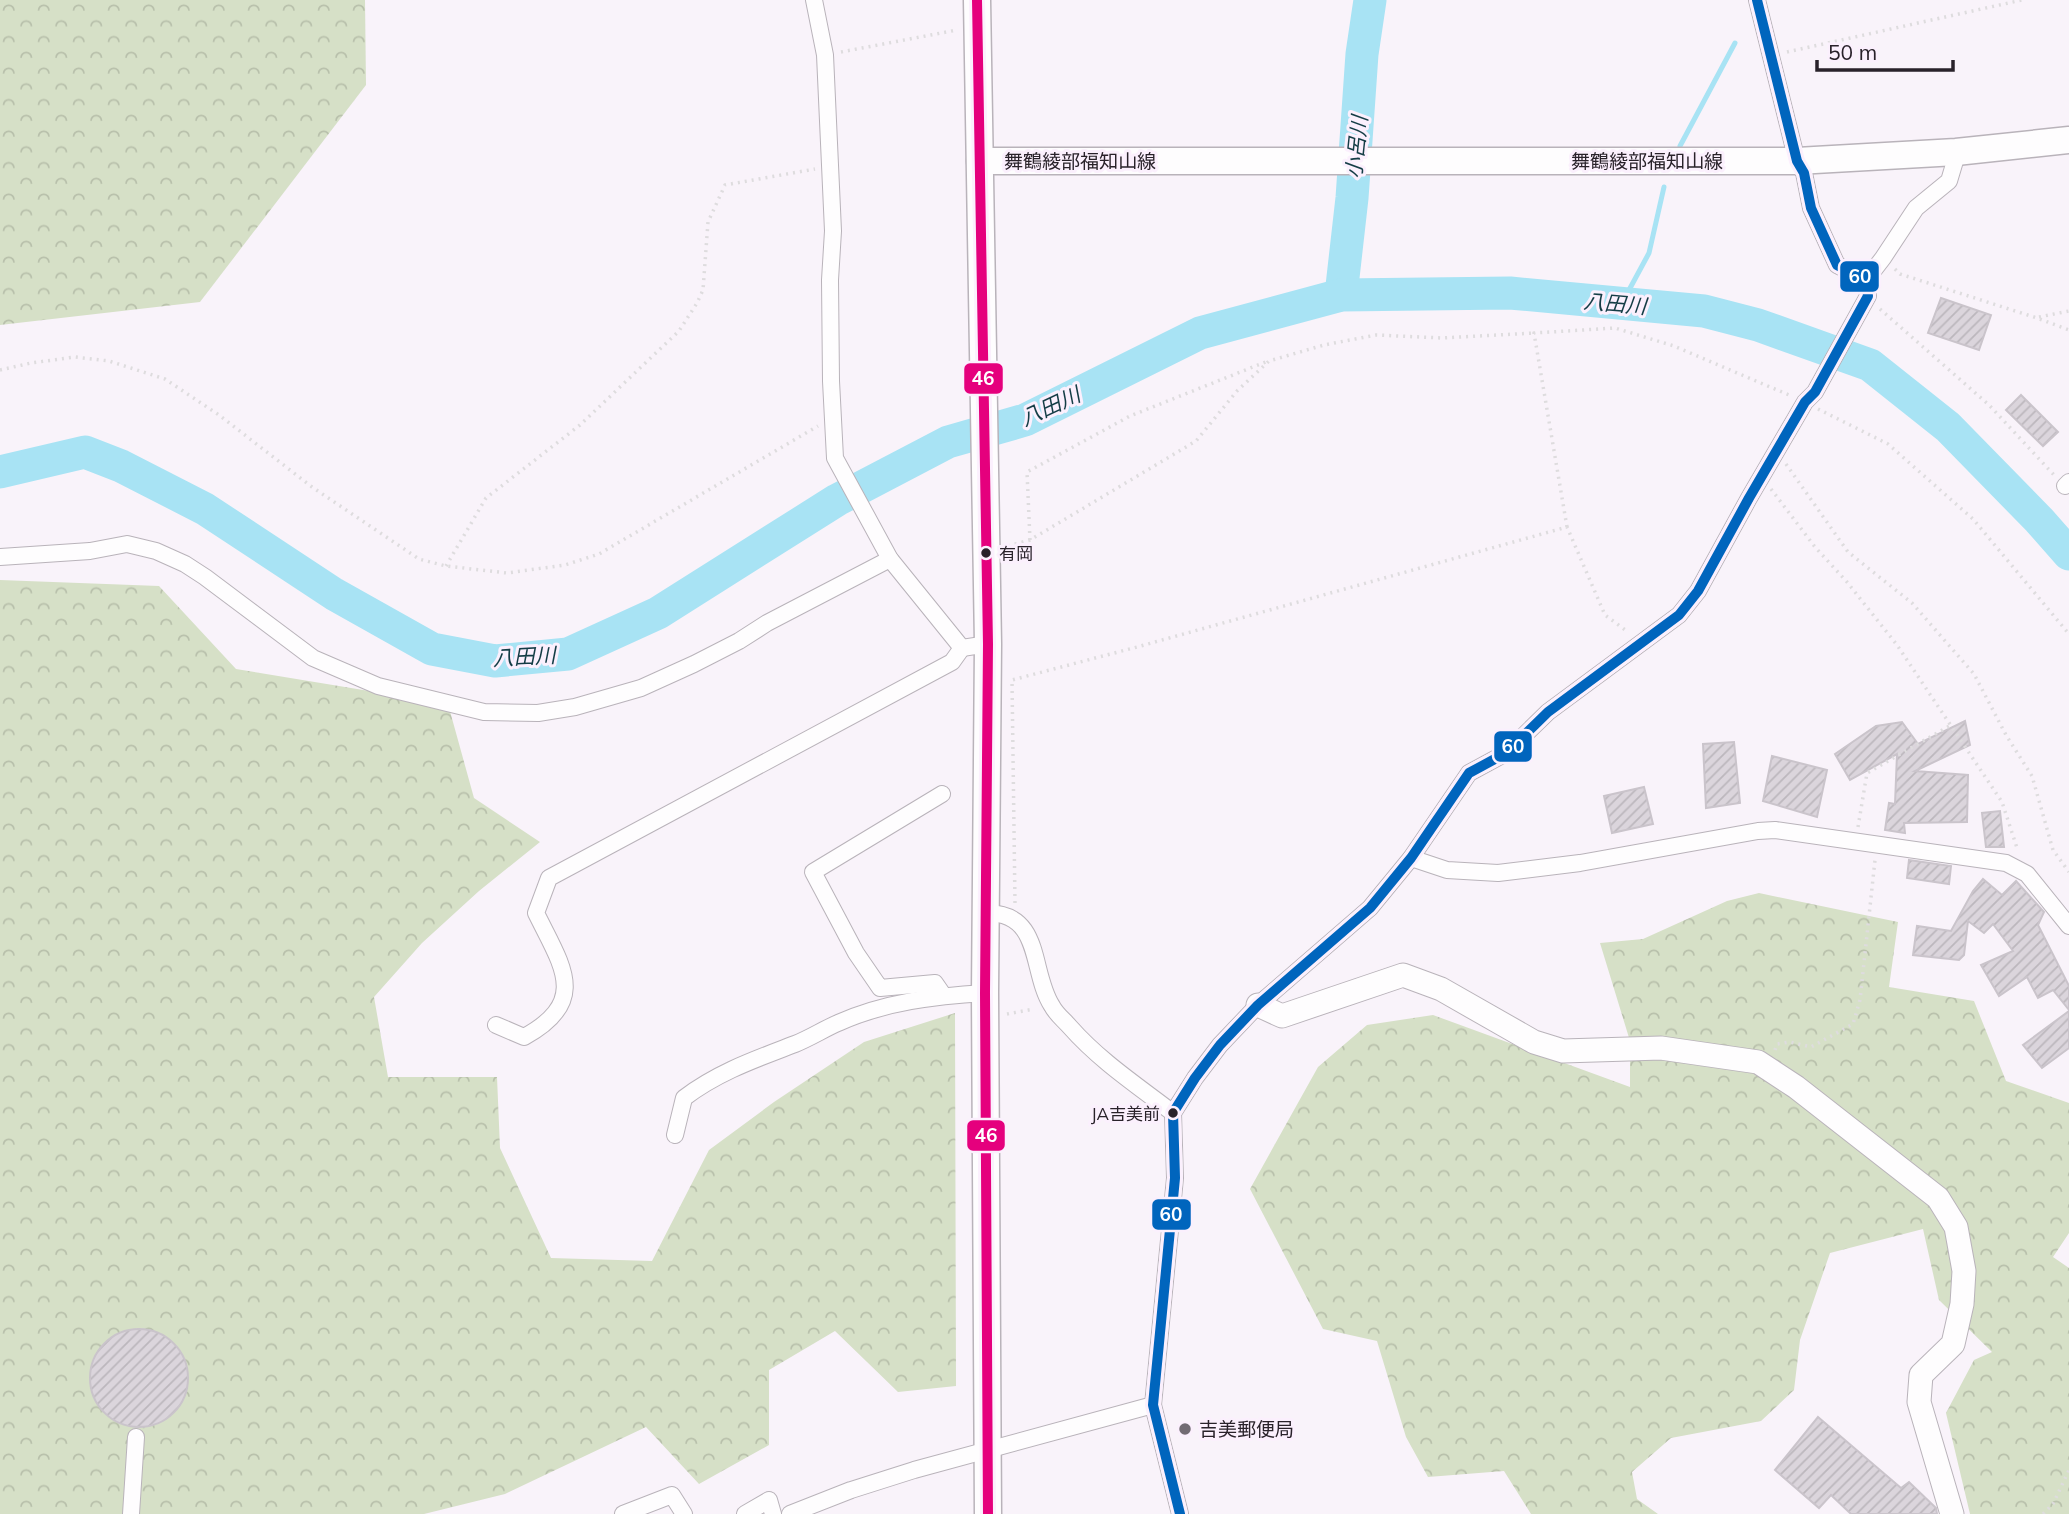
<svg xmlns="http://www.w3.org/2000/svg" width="2069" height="1514" font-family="Mulish,'Noto Sans JP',sans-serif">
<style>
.forest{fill:url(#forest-crowns)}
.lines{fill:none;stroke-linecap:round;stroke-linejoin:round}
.stream{stroke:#a8e3f4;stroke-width:5}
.river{stroke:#a8e3f4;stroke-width:33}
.building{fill:url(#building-hatch);stroke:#cac4cb;stroke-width:2}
.street-casing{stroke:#b9b3ba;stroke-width:18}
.secondary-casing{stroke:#b9b3ba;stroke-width:25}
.primary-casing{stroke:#b9b3ba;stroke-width:29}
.path{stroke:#dedcde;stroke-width:3.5;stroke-dasharray:2 5;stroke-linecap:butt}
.street{stroke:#fefdfe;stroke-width:16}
.secondary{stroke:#fefdfe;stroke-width:23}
.primary{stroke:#fefdfe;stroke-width:26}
.bus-1-casing{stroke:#fbf0fd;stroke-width:16}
.bus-2-casing{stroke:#fbf0fd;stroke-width:16}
.bus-1{stroke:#e5007d;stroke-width:10}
.bus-2{stroke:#0065bd;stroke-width:10}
.bus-dot{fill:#29222a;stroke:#fbf0fd;stroke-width:2.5}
.poi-dot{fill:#726b73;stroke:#fbf0fd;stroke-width:2.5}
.labels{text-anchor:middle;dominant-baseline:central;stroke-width:6;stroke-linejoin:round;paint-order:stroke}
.bus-label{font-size:17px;fill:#29222a;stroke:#fbf0fd;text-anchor:start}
.street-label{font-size:19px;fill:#29222a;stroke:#fbf0fd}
.poi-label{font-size:19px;fill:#29222a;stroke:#fbf0fd;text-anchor:start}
.water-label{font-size:21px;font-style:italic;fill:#143d46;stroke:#fbf0fd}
.line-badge{stroke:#fbf0fd;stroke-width:2.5}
.badge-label{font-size:19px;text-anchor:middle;font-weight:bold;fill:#fff}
</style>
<defs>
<pattern id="forest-crowns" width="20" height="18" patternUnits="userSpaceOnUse" patternTransform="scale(1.75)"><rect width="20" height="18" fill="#d6e0c7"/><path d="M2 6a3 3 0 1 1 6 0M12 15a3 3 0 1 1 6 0" fill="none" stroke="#b8c0ab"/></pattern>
<pattern id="building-hatch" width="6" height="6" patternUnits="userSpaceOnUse" patternTransform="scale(1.75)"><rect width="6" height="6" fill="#dbd5dc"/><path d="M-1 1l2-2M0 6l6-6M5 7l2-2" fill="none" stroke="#bcb7bd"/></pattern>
</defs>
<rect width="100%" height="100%" fill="#f9f3fa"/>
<g class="forest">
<polygon points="0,0 365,0 366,85 200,302 0,325"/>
<polygon points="0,580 159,586 236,669 448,704 474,798 540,842 479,891 422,943 374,997 388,1077 497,1077 500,1148 551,1258 652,1261 709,1150 774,1102 864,1042 955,1013 956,1386 898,1392 835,1331 769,1370 769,1445 699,1484 646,1427 505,1494 424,1514 0,1514"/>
<polygon points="1759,893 1898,922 1889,987 1974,1001 2006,1081 2069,1103 2069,1233 2053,1257 2069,1268 2069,1514 1970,1514 1946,1413 1974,1360 1992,1352 1939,1300 1923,1229 1830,1253 1800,1340 1794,1390 1761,1421 1671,1438 1632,1472 1637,1499 1658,1514 1531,1514 1504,1471 1428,1477 1406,1437 1377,1341 1323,1329 1250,1189 1318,1067 1367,1025 1433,1015 1630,1087 1630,1041 1600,943 1643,939 1727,901"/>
</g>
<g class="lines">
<g class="stream">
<polyline points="1680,146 1735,43"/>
<polyline points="1622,303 1649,253 1664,187"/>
</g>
<g class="river">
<polyline points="1341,295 1352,198 1362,54 1370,0"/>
<polyline points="0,472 85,452 121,466 205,509 334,594 432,649 495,661 568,654 658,613 837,500 948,442 1025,420 1200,333 1341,295 1510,293 1704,311 1758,325 1870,365 1948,427 2039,520 2069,554"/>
</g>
</g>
<g class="building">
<polygon points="1941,298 1991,315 1979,350 1928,333"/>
<polygon points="2021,395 2058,432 2043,446 2006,410"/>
<polygon points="1965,721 1970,745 1915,771 1968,775 1967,822 1904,823 1905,833 1885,830 1889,803 1895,804 1897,754 1850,780 1835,754 1876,726 1902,722 1918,744"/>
<polygon points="1734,742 1740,803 1706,808 1703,744"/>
<polygon points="1772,756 1827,770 1817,817 1763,801"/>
<polygon points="1644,787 1653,824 1612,833 1604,796"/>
<polygon points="2000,811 2004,847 1986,847 1982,813"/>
<polygon points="1909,860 1951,866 1949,884 1907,878"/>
<polygon points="1983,879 2002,895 2016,881 2044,912 2038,925 2069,986 2069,1010 2053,990 2038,998 2027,977 1999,996 1981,965 2013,951 1993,924 1984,933 1968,921 1964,955 1959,960 1913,955 1917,926 1951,931 1973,891"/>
<polygon points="2069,1011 2069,1048 2042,1068 2023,1045"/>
<circle cx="139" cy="1378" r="49"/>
<polygon points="1818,1417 1901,1488 1909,1482 1936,1508 1937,1514 1851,1514 1831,1495 1819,1508 1775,1470"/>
</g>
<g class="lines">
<defs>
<g id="street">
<polyline points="814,0 825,55 833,231 830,280 831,381 835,458 890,559 962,648 988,644"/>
<polyline points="1866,280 1883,258 1916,208 1949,181 1955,161 1956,152"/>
<polyline points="2065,486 2069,482"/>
<polyline points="0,557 90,551 127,544 156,551 185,564 205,577 313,658 378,686 484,712 538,713 575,707 641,688 694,664 739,641 767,623 890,559"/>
<polyline points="942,794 813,872 856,953 880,988 935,983 944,996"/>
<polyline points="1411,858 1447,870 1498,873 1580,863 1758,831 1775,830 2006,863 2027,874 2069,926"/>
<path d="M988 913C1043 914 1030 972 1052 1006 1056 1014 1064 1020 1070 1027 1100 1061 1138 1086 1173 1113"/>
<path d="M496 1025 524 1037C590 1001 562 966 536 913L549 878 952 662 962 648"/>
<path d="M675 1135 684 1098C718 1072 756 1059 795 1044 810 1038 824 1029 838 1023 884 1002 936 996 985 993"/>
<polyline points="131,1514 136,1437"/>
<polyline points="623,1514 672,1495 684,1514"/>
<polyline points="745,1514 769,1500 773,1514"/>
<polyline points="790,1514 851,1490 914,1470 1153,1405"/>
<polyline points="1180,1514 1153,1405 1175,1178 1173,1113 1195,1078 1220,1045 1258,1005 1370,908 1411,858 1469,773 1506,753 1548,712 1679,615 1698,591 1749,498 1805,402 1815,392 1868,296 1866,280 1837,265 1811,208 1804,173 1797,161 1757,0"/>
</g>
<polyline id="secondary" points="1258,1005 1282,1016 1403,975 1441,989 1534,1042 1563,1051 1661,1048 1758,1062 1796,1087 1938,1198 1956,1227 1964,1271 1962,1304 1953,1344 1921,1375 1919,1402 1952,1514"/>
<g id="primary">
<polyline points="977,0 988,644 985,993 988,1514"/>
<polyline points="980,161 1797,161 1956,152 2069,140"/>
</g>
</defs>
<use href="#street" class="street-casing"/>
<use href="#secondary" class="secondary-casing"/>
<use href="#primary" class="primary-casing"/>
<g class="path">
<polyline points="841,52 957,30"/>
<polyline points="1787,52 2022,0"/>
<polyline points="1895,269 1900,274 2037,318 2069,330"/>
<polyline points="1880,309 1989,405 2054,475"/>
<polyline points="2039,317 2069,311"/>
<polyline points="0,370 31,363 75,357 109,361 165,379 219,415 312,487 419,559 446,566 507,573 565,565 599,554 818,426"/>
<polyline points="1818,409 1888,444 1973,519 2069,634"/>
<polyline points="1786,464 1848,552 1912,603 1974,674 2006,735 2032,776 2053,850 2069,872"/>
<polyline points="1771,489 1815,547 1847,582 1897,645 2002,802 2018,851"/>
<polyline points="1567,527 1534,333 1615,328 1674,346 1789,395"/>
<polyline points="1030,540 1027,472 1130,416 1268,361"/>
<polyline points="1008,546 1030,540 1196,441 1237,391 1269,361 1324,345 1376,335 1442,338 1534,333"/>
<polyline points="446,566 486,498 580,425 679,331 697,303 703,290 708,222 725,185 815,169"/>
<polyline points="1858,827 1867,773 1951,725"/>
<polyline points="1015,903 1012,680 1137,647 1567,527 1605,615 1628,632"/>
<polyline points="1007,1014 1034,1009"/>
<polyline points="1775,1050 1777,1044 1790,1042 1811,1047 1853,1024 1860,1000 1875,860"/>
<polyline points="2043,1514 2053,1504 2069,1470"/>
</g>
<use href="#street" class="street"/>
<use href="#secondary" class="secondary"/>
<use href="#primary" class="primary"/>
<defs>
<polyline id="bus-1" points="977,0 988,644 985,993 988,1514"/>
<polyline id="bus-2" points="1180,1514 1153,1405 1175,1178 1173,1113 1195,1078 1220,1045 1258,1005 1370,908 1411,858 1469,773 1506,753 1548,712 1679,615 1698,591 1749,498 1805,402 1815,392 1868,296 1866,280 1837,265 1811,208 1804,173 1797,161 1757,0"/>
</defs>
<use href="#bus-1" class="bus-1-casing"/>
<use href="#bus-2" class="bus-2-casing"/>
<use href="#bus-1" class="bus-1"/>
<use href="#bus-2" class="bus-2"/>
</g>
<g class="bus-dot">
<circle cx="986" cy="553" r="6"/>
<circle cx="1173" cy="1113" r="6"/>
</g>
<circle class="poi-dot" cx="1185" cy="1429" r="7"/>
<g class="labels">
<g class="bus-label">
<text x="999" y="553">有岡</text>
<text x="1160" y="1113" text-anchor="end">JA吉美前</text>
</g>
<g class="street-label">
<text x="1080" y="161">舞鶴綾部福知山線</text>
<text x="1647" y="161">舞鶴綾部福知山線</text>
</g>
<g class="poi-label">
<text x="1199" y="1429">吉美郵便局</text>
</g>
<g class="water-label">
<text transform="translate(1356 147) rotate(-84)">小呂川</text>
<text transform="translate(1615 303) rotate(5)">八田川</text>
<text transform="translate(1050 406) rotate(-25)">八田川</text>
<text transform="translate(524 656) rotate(-3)">八田川</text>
</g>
</g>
<g class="line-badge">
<rect x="1839" y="260" width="41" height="33" rx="7" fill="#0065bd"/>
<rect x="963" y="362" width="41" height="33" rx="7" fill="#e5007d"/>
<rect x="1493" y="730" width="40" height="33" rx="7" fill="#0065bd"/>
<rect x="966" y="1119" width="40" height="33" rx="7" fill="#e5007d"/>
<rect x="1151" y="1198" width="41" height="33" rx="7" fill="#0065bd"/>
</g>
<g class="badge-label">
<text x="1860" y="283">60</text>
<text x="983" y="385">46</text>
<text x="1513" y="753">60</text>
<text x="986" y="1142">46</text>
<text x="1171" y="1221">60</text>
</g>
<path d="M1817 60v10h136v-10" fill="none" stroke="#29222a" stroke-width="3.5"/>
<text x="1828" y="60" font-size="21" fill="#29222a" stroke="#fbf0fd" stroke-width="5" paint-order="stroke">50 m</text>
</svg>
